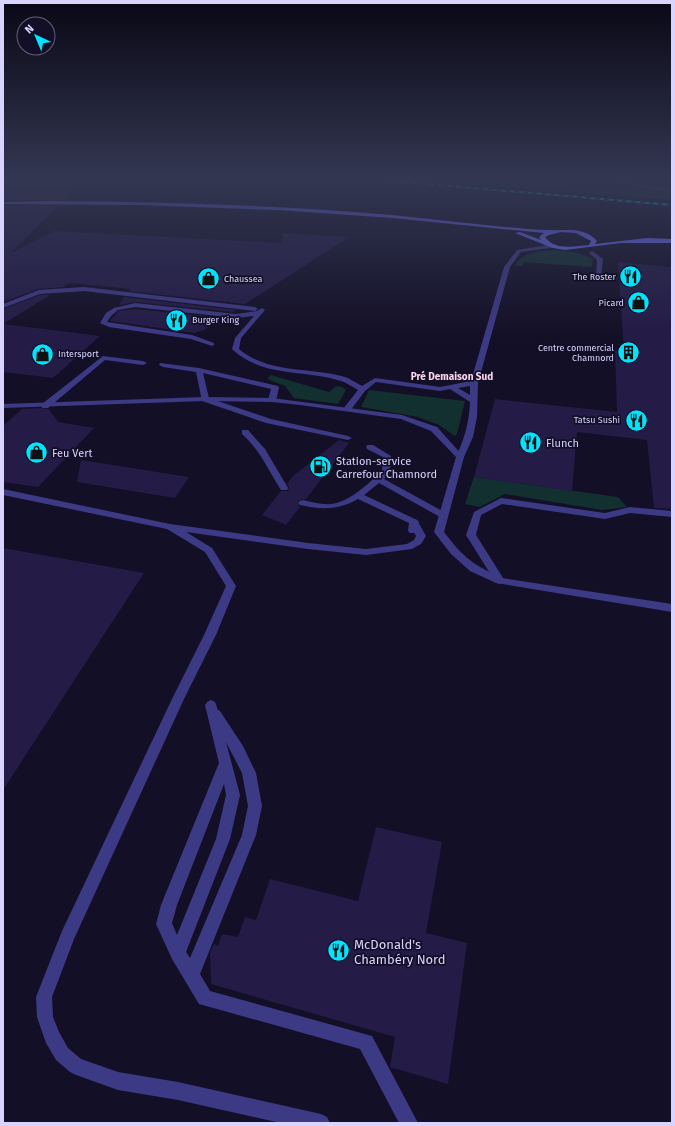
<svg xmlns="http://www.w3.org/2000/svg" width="675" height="1126" font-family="'Fira Sans',sans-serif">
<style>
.green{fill:#12302f}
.building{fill:#241b47}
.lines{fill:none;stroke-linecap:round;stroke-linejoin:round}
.service{fill:#3d3a85;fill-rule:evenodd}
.minor{fill:#3d3a85;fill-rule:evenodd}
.secondary{fill:#6f6bff;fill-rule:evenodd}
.rail-casing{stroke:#00e5ff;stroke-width:2}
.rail{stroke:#130f26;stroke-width:1.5;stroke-dasharray:4.5;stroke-linecap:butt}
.labels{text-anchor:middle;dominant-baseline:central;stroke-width:3.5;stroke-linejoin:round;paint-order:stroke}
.far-poi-label{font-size:9px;fill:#d9d4ff;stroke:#130f26;text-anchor:end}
.far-neighbourhood-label{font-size:10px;font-weight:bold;fill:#ffd6f0;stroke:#130f26}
.poi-label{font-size:11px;fill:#d9d4ff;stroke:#130f26;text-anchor:start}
.near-poi-label{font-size:13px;fill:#d9d4ff;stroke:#130f26;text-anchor:start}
</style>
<rect width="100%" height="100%" fill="#130f26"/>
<g class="green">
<polygon points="428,180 672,180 672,200"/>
<path d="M557 250C569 251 582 253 593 259L592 267 524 262 522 266H515C521 251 543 251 557 250Z"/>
<polygon points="271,375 329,392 336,386 342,387 346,390 338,404 294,398 285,386 267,379"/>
<polygon points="369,390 465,401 457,434 455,436 439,425 418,417 361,407"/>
<polygon points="474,477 618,497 627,507 602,510 505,494 480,507 465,504"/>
</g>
<g class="building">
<polygon points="3,180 69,181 66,184 77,185 63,200 3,200"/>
<polygon points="3,206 57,206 11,253 54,231 282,243 283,233 349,237 245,304 128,291 130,289 69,283 63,287 38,289 3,302"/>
<polygon points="618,262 672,267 672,509 654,508 647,440 577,432 572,491 474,477 495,399 617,412 615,350 624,351"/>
<polygon points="40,295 50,295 3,324 100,336 53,378 3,372 3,309"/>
<polygon points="124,297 236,310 233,312 135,302 119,305"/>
<polygon points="135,309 223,318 204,330 194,333 110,321 119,311"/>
<polygon points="41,408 49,409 58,422 94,428 38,487 3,482 3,426 22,409"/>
<polygon points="339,440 349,443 306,499 303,499 297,502 300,507 286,525 262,515 281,491 288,491 289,487 287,484 293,476"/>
<polygon points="81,460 189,477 175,498 77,482"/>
<polygon points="3,548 144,573 3,790"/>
<polygon points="376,827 442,842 426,933 467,943 448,1084 390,1067 395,1037 211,984 210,952 214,944 218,946 222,934 238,937 245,917 256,920 270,879 358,901"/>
</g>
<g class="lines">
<g class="service">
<path d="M554 244 556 245V247L521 252 510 267 478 383 477 417 473 437 464 457 460 460 456 457C465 437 469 423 470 402L450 389 440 391 376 382 365 391 350 411H347L343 409 358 390C353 387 347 383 341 381 305 369 264 378 233 350L232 349 235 338 254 316 236 318 135 307 118 310 111 316 107 322 192 335 214 343V345L212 346 191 339 109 327 100 323 106 313 114 308 135 303 236 314 257 311 262 308 265 310 241 338 239 349C268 374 310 367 345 377 351 379 356 383 362 386L375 378 440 387 471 381 504 267 517 250ZM470 386V395L458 388Z"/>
<polygon points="592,251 603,259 601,277 596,276 597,260 589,253"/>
<polygon points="84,287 255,307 258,309 255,311 84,291 40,294 3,308 3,304 39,290"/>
<polygon points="103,356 143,361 147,363 143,365 105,360 48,408 42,408 42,404"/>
<polygon points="160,363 199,368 278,386 279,388 276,400 272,402 268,400 271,389 203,373 209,398 271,419 348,436 352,438 348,440 266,423 202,401 196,372 163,367 159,365"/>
<path d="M242 430H248L265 449 288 488 287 490H281C268 470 260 450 242 434Z"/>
<path d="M367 445H373L391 456 390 473 384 479 446 513 448 515 446 517H440L379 483 364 495 417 520 419 522 416 533H410L408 531 409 523 358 499C339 510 321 510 300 505L298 503 300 501 303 500C312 502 322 505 331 504 350 502 368 483 382 472L383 457 367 449 366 447Z"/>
<polygon points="501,498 605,513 630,507 672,511 672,517 630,513 605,519 502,504 481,515 476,535 505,581 500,584 496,583 466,535 474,512"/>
<path d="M211 700 215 702 218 710 220 711 243 746 256 773 262 806 256 835 200 974 210 991 372 1036 418 1123H399L360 1049 199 1004 172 959 156 924 161 905 219 763 205 705 207 702ZM226 742 242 773 248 806 242 835 190 958 186 952 230 839 240 795ZM224 784 226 795 216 839 177 935 172 923 177 905Z"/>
</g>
<g class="minor">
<polygon points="601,180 612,180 672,190 672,192"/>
<path d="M205 397 272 398 402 415 437 427 464 457 444 532C463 557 473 565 502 578L672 604V612L496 583 470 571 451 554 434 532 456 457 431 431 401 419 300 405 272 402 205 401 3 408V404Z"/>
<polygon points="3,489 170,524 308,543 366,549 407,544 414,540 416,536 409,522 414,519 417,520 426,536 421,544 412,549 366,555 308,549 186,532 212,548 236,586 216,635 184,699 74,939 52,997 53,1017 59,1032 68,1048 81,1059 118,1072 178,1082 321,1114 327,1117 330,1123 281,1123 178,1100 118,1090 76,1075 70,1072 56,1060 46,1043 37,1017 36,997 62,931 172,699 204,635 226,586 205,552 167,529 3,495"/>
</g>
<path class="secondary" d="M49 201C163 202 278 205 392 215 430 219 466 223 504 227 519 228 534 230 549 230 566 231 584 226 597 241L595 244 647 238 672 239V243H621L565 250 553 248 515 233 520 232 541 240 539 237 544 233 392 218 278 210 140 205 3 204V202ZM561 232 576 233 591 241 589 245C575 246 555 251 545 237L549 235Z"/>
<defs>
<polyline id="rail" points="380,180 672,205"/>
</defs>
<use href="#rail" class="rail-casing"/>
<use href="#rail" class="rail"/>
</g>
<linearGradient id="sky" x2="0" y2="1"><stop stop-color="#0a0815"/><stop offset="0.53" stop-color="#333752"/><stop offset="1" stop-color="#333752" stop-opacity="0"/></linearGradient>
<rect width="675" height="338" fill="url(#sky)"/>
<defs>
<symbol id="restaurant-disc" viewBox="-11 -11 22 22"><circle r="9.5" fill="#00e5ff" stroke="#130f26"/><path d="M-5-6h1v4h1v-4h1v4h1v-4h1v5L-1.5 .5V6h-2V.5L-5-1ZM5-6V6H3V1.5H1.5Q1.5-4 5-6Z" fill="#111"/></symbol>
<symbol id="shop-disc" viewBox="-11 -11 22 22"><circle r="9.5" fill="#00e5ff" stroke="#130f26"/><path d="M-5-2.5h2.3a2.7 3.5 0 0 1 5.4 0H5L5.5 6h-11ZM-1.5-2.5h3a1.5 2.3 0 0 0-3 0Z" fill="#111"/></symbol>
<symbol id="building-disc" viewBox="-11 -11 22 22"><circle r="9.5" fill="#00e5ff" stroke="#130f26"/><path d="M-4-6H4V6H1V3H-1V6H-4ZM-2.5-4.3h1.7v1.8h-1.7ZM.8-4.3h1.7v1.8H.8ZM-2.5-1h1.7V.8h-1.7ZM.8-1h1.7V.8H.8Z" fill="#111"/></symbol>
<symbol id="fuel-disc" viewBox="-11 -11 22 22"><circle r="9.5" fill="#00e5ff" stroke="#130f26"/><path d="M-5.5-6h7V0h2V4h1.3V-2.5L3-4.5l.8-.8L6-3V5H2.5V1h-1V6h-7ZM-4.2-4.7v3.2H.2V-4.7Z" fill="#111"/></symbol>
</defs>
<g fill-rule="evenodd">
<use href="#restaurant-disc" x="618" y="264" width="25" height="25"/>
<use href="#shop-disc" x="196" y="266" width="25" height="25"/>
<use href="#shop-disc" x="626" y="290" width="25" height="25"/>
<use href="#restaurant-disc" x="164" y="308" width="25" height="25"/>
<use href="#building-disc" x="616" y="340" width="25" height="25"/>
<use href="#shop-disc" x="30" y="342" width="25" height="25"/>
<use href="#restaurant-disc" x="624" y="408" width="25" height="25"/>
<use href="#restaurant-disc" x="518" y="430" width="25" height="25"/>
<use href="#shop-disc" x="24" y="440" width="25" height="25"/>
<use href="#fuel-disc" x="308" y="454" width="25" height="25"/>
<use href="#restaurant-disc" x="326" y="938" width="25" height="25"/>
</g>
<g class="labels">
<g class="far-poi-label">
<text x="616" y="277">The Roster</text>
<text x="224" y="279" text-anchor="start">Chaussea</text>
<text x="624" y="303">Picard</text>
<text x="192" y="320" text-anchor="start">Burger King</text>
<text x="614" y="348">Centre commercial<tspan x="614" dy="10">Chamnord</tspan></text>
<text x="58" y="354" text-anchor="start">Intersport</text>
<text x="620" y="420">Tatsu Sushi</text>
</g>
<g class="far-neighbourhood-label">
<text x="452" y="377">Pré Demaison Sud</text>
</g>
<g class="poi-label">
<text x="546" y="443">Flunch</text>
<text x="52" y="453">Feu Vert</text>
<text x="336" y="461">Station-service<tspan x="336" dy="13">Carrefour Chamnord</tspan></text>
</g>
<g class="near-poi-label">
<text x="354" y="944">McDonald's<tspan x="354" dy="15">Chambéry Nord</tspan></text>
</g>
</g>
<rect width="675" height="1126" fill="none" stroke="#d9d4ff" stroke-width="8"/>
<g transform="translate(36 36) rotate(316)"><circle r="19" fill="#130f26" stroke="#625e7d"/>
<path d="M0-3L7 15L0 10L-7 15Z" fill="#00e5ff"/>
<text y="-6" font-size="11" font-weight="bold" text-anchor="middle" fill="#d9d4ff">N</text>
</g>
</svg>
